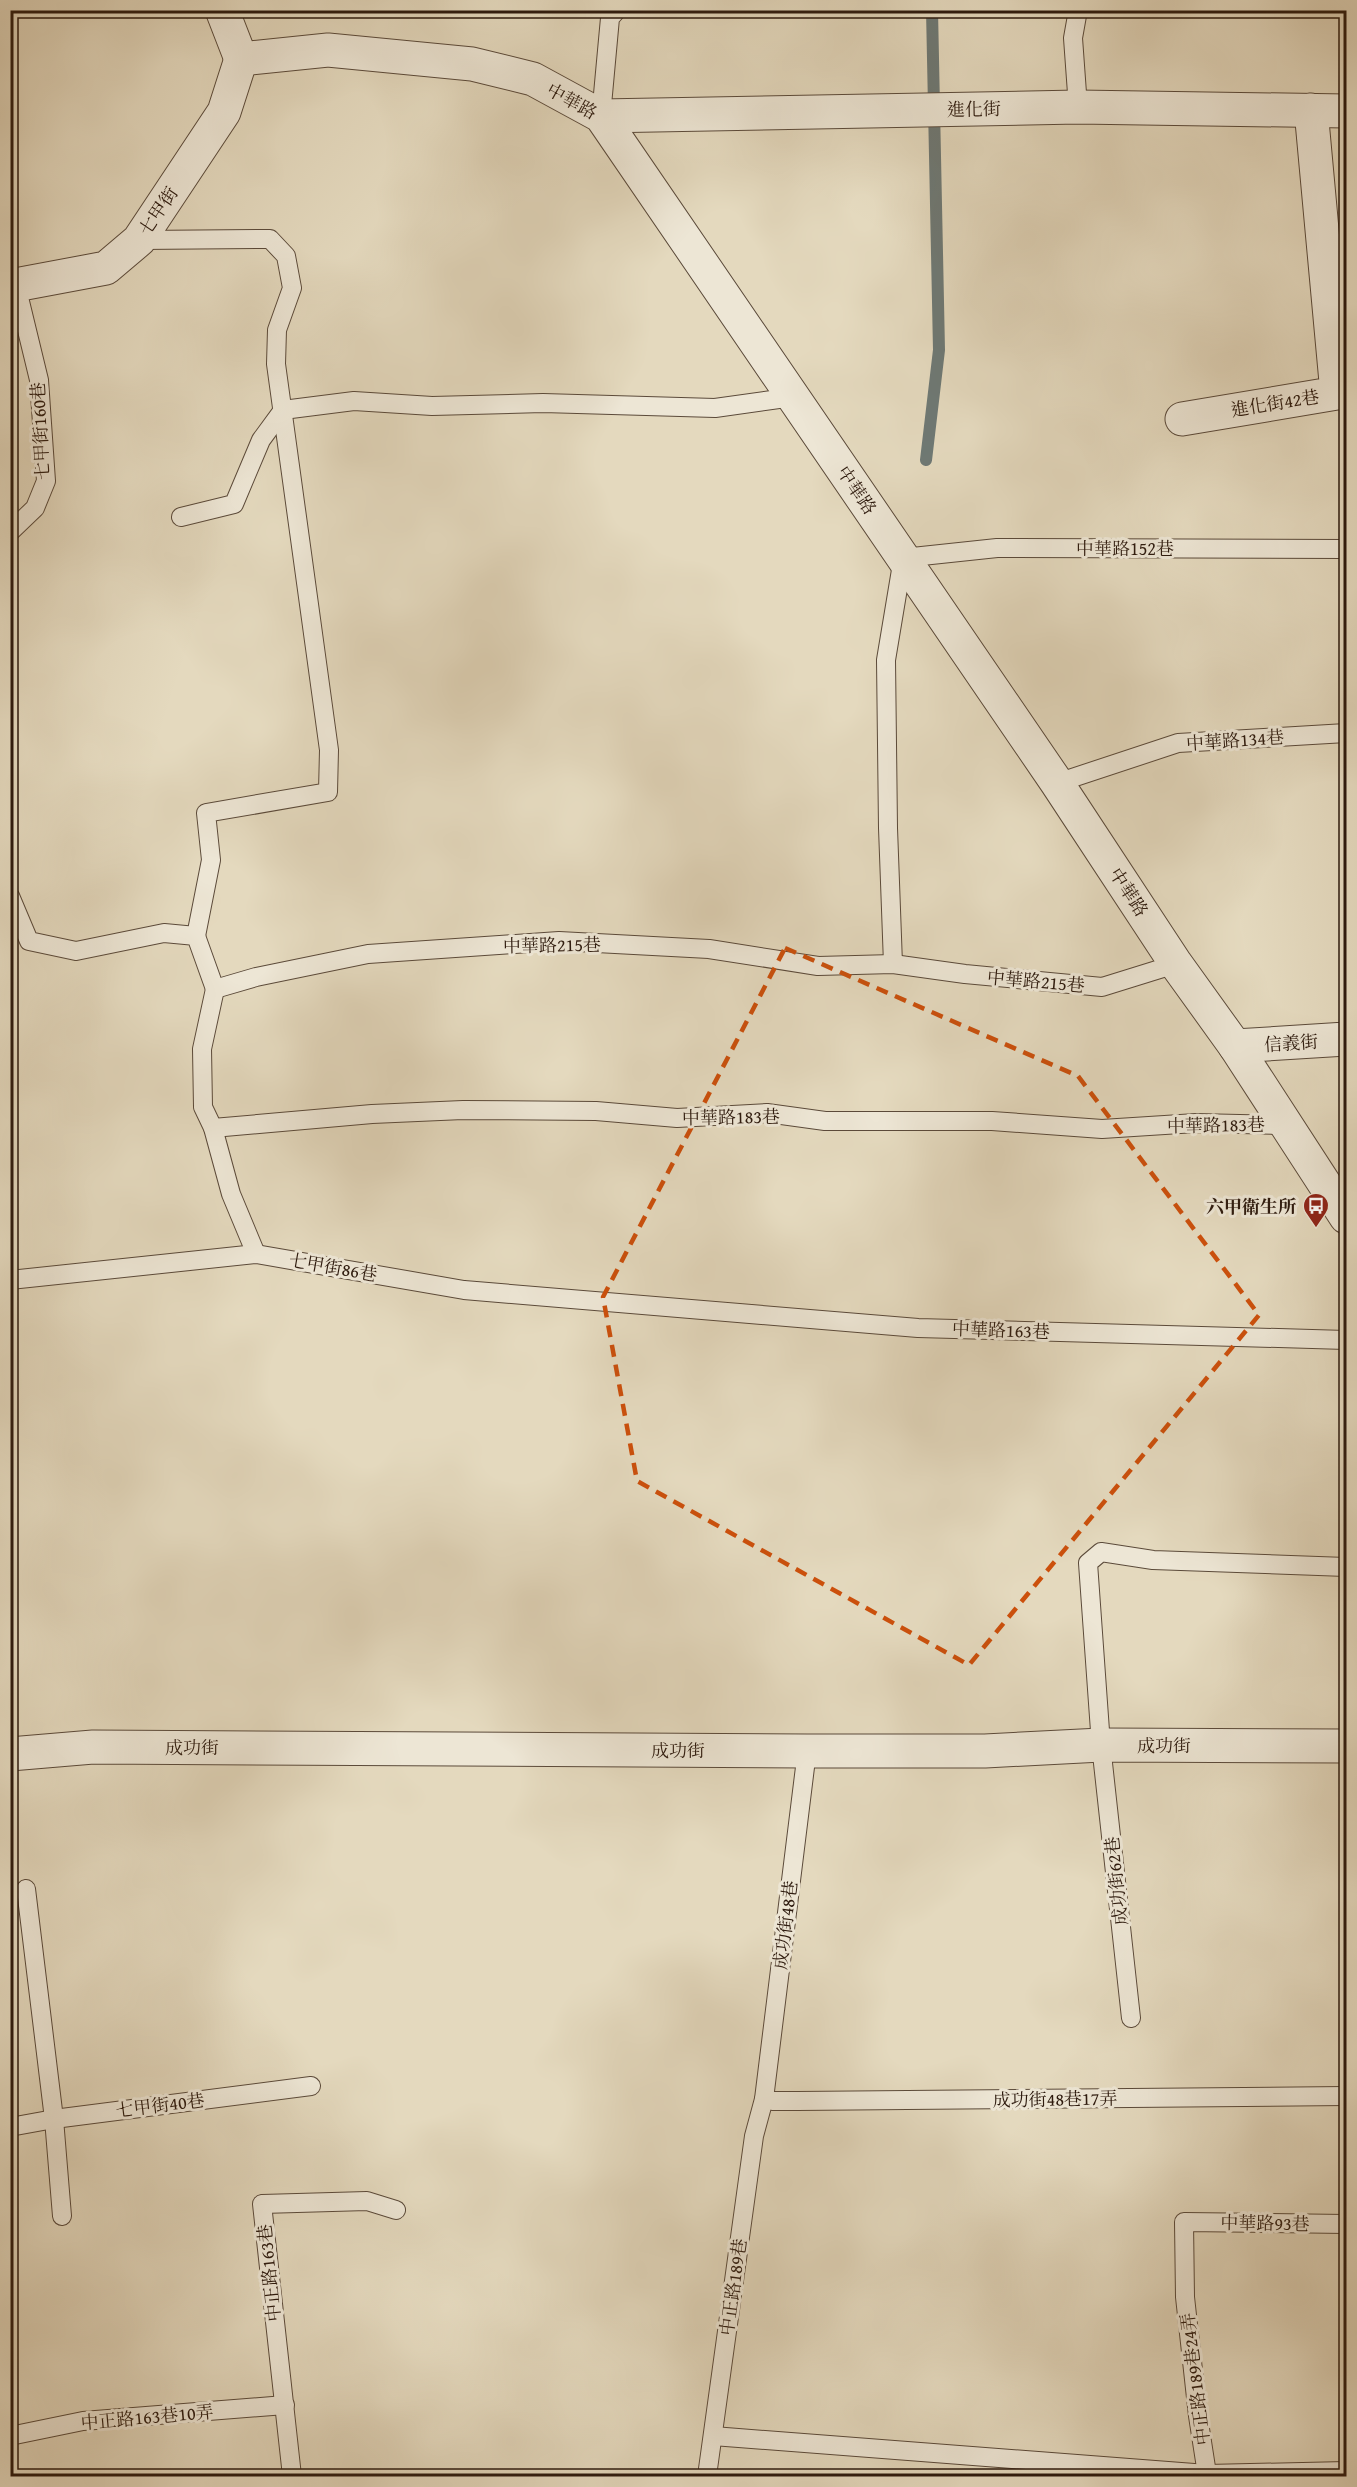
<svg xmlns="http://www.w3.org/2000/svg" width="1357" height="2487" font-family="'Gentium Book Plus','Noto Serif TC',serif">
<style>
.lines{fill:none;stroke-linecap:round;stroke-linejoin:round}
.stream{stroke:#6e7975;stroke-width:12}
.service-casing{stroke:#5b4a3a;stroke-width:20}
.minor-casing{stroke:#5b4a3a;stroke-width:35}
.tertiary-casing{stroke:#5b4a3a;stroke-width:35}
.service{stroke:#ede6d5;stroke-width:18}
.minor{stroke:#ede6d5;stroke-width:33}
.tertiary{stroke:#ede6d5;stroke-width:33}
.marked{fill:none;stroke:#cc500c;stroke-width:4.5;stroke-dasharray:12 8;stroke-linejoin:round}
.labels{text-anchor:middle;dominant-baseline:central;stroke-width:6;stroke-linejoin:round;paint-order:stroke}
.street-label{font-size:18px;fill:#2d1a0e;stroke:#ede6d5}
.poi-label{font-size:18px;font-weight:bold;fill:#2d1a0e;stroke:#ede6d5;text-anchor:end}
</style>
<rect width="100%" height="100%" fill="#e4d9be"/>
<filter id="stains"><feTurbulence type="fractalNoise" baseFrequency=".00333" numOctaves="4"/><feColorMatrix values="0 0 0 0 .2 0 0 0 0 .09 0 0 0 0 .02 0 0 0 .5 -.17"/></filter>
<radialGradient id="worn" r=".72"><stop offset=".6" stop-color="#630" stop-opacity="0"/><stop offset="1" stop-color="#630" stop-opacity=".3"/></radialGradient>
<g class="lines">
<polyline class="stream" points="926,460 939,350 932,10"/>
<defs>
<g id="service">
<polyline points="1078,107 1073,38 1078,10"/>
<polyline points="601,116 610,18 617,10"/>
<polyline points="139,240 270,239 286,256 292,288 277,330 276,364 329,750 328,792 206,813 211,860 196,936"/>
<polyline points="181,517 234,504 261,440 283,410 354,401 432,406 543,403 715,408 793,397"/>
<polyline points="10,532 35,508 46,481 39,380 16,285"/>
<polyline points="1057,783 1178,743 1346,733"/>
<polyline points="10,896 29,941 76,951 164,933 196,936 215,989"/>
<polyline points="893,964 888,828 886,660 903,558 997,548 1346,549"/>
<polyline points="215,989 256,977 368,954 559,941 709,949 818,966 893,964 965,974 1102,987 1176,964"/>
<polyline points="215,989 202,1049 203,1107 213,1128 231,1194 256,1254"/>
<polyline points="213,1128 372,1114 463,1110 596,1111 677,1118 767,1113 825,1121 992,1121 1102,1129 1196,1123 1286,1125"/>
<polyline points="10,1280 256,1254 464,1290 918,1328 1346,1340"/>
<polyline points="26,1889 54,2119 62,2216"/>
<polyline points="1131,2018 1101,1745 1088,1563 1101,1552 1153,1560 1346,1567"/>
<polyline points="764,2099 773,2101 797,2101 1346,2096"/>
<polyline points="10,2127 54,2119 311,2086"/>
<polyline points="10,2436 83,2421 285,2405"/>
<polyline points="713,2436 1207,2474 1346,2471"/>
<polyline points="1207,2474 1198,2416 1185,2297 1184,2222 1346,2224"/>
<polyline points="292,2476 262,2204 367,2201 396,2210"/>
<polyline points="707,2476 754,2136 764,2099 807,1751"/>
</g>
<g id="minor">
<polyline points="601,116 1078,107 1346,111"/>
<polyline points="10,286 106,268 139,240 224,112 241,59"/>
<polyline points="1182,419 1337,393 1311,110"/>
<polyline points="1235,1046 1346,1039"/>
<polyline points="10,1754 93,1747 807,1751 985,1751 1101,1745 1346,1746"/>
</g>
<polyline id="tertiary" points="222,10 241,59 328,50 472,64 533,79 601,116 1057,783 1176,964 1235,1046 1346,1217"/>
</defs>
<use href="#service" class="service-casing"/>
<use href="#minor" class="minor-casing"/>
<use href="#tertiary" class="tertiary-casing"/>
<use href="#service" class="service"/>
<use href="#minor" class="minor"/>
<use href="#tertiary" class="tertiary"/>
</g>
<path class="marked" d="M785 948 1078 1076 1259 1315 969 1665 637 1481 603 1297Z"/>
<defs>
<symbol id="bus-pin" viewBox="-11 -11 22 30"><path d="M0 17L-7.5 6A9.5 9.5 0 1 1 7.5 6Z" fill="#8f2418" stroke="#ede6d5"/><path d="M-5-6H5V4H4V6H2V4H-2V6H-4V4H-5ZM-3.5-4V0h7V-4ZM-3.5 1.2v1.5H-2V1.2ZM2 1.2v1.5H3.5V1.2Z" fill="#fff"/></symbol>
</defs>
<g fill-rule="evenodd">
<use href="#bus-pin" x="1301" y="1191" width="30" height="40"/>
</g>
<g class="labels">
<g class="street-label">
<text transform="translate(572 101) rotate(29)">中華路</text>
<text transform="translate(974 109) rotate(-1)">進化街</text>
<text transform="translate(158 211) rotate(-56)">七甲街</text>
<text transform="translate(1275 403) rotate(-9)">進化街42巷</text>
<text transform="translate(40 431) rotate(-93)">七甲街160巷</text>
<text transform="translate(857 490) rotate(56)">中華路</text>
<text x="1125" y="548">中華路152巷</text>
<text transform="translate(1235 740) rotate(-4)">中華路134巷</text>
<text transform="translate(1129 892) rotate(57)">中華路</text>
<text transform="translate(552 945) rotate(-1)">中華路215巷</text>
<text transform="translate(1036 981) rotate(5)">中華路215巷</text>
<text transform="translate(1291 1043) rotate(-4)">信義街</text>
<text transform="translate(731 1117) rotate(-1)">中華路183巷</text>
<text transform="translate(1216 1125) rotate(-1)">中華路183巷</text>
<text transform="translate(333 1267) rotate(10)">七甲街86巷</text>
<text transform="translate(1001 1330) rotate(2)">中華路163巷</text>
<text x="1164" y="1745">成功街</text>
<text x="192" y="1747">成功街</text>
<text x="678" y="1750">成功街</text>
<text transform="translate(1116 1881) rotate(-96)">成功街62巷</text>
<text transform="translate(785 1925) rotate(-83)">成功街48巷</text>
<text transform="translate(1055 2099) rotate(-1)">成功街48巷17弄</text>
<text transform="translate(160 2105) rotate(-7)">七甲街40巷</text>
<text transform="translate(1265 2223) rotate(1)">中華路93巷</text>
<text transform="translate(269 2273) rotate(-96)">中正路163巷</text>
<text transform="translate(733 2287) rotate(-82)">中正路189巷</text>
<text transform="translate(1195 2379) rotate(-97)">中正路189巷24弄</text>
<text transform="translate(147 2417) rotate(-5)">中正路163巷10弄</text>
</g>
<g class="poi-label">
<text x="1296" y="1206">六甲衛生所</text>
</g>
</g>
<rect width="1357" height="2487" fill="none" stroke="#e4d9be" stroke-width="36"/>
<rect x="12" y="12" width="1333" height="2463" fill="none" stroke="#2d1a0e" stroke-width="3"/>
<rect x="18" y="18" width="1321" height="2451" fill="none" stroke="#2d1a0e" stroke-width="1.5"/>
<rect width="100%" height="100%" filter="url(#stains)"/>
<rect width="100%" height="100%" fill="url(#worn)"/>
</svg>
